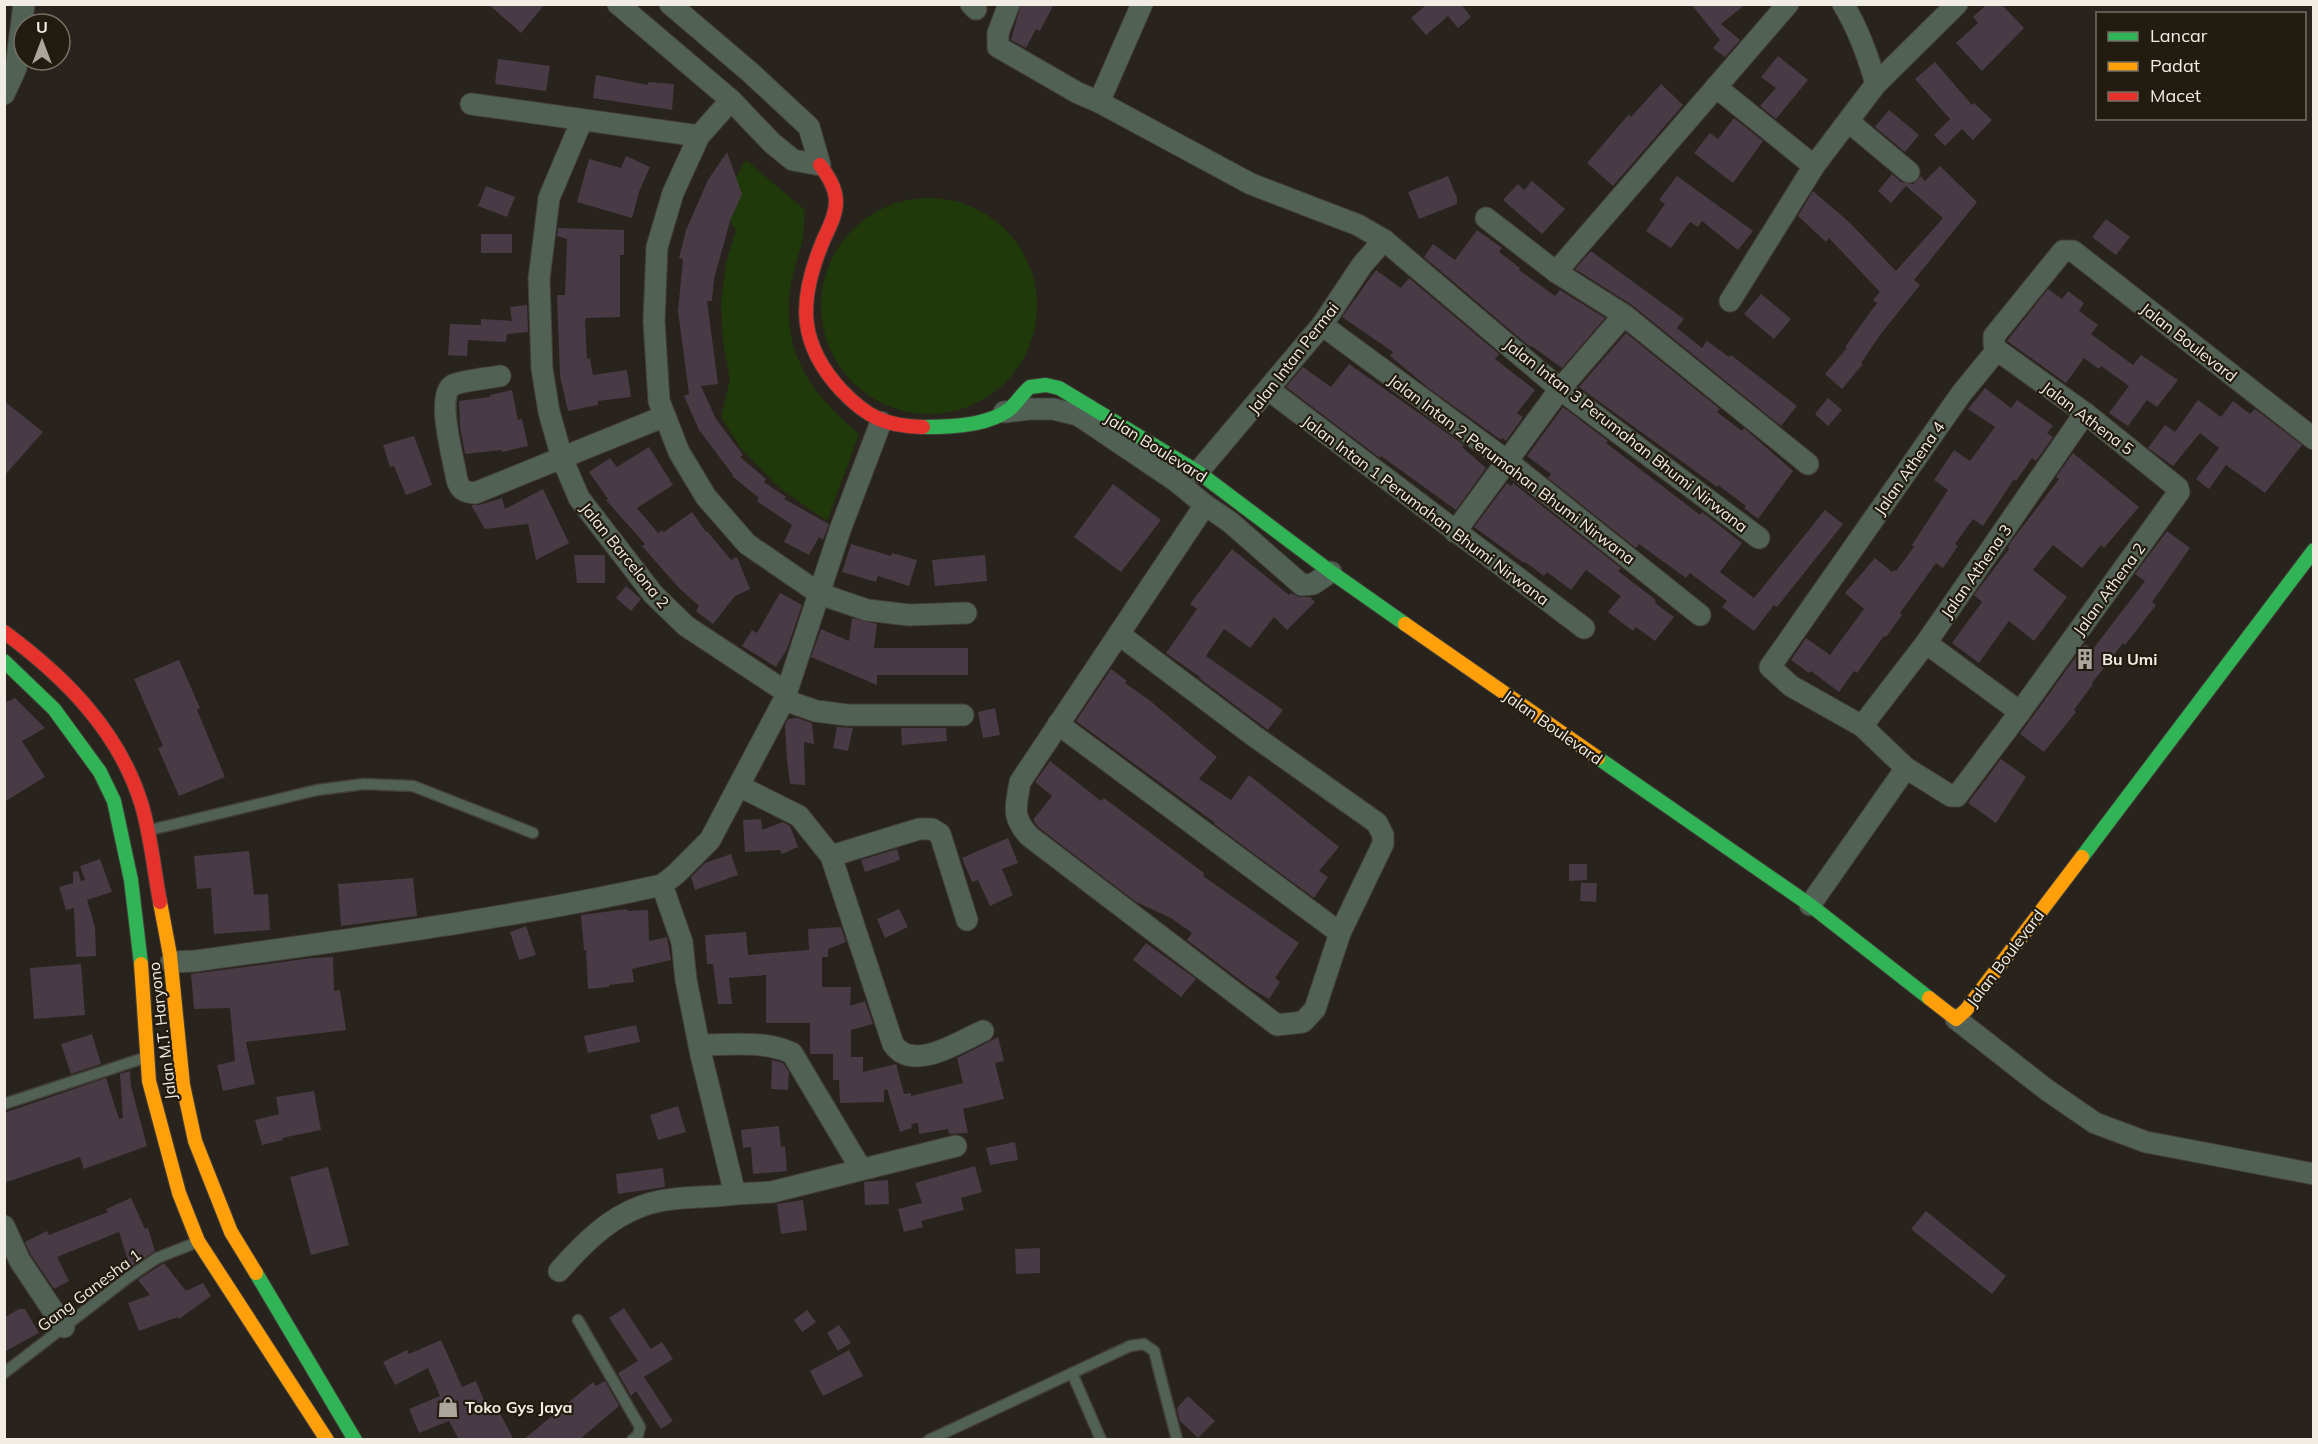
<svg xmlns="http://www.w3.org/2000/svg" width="2318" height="1444" font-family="Mulish,sans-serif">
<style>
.green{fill:#1f390a}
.building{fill:#493b45}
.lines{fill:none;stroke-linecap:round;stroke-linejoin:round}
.lane-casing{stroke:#433f39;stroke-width:13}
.street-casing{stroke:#433f39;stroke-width:23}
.fast-casing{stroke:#433f39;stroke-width:16}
.slow-casing{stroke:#433f39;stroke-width:16}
.jam-casing{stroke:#433f39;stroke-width:16}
.lane{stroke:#526155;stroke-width:10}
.street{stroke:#526155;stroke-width:21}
.fast{stroke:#30b455;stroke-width:14}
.slow{stroke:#ff9f0a;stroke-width:14}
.jam{stroke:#e5322d;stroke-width:14}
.labels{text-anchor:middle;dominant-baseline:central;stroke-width:4.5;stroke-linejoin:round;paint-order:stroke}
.street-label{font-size:16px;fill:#f1ece4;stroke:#221b0f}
.poi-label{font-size:16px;font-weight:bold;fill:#f1ece4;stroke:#221b0f;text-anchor:start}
</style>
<rect width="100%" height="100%" fill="#28231c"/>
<g class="green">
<path d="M746 160 805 210C804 219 804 229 803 238 800 253 794 267 791 283 780 350 809 392 859 434L827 521 777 486 739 446 721 417 730 380 723 342 721 304 726 263 736 230 720 204Z"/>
<circle cx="929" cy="306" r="108"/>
</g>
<g class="building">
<polygon points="488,4 545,4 521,33"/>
<polygon points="1021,4 1054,4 1040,31 1036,29 1026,48 1011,40"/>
<polygon points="1427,4 1461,4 1471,17 1458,28 1448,16 1426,35 1411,18"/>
<polygon points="1691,4 1746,4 1721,24 1740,40 1725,57 1713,48 1720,40"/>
<polygon points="1987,4 2001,4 2024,28 1982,71 1956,43 1978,23 1973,17"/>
<polygon points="1778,56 1808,80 1776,119 1760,106 1776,88 1761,77"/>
<polygon points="498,59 550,66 546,91 495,84"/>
<polygon points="1935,62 1972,105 1974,103 1992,120 1973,140 1962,129 1945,146 1934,135 1950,119 1915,79"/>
<polygon points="596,75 648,85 648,82 674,84 672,110 593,98"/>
<polygon points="1661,84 1683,105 1613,186 1587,163 1629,114 1631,117"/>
<polygon points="1889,110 1919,135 1905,152 1875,127"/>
<polygon points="1734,118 1763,141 1733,183 1694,153 1710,133 1718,139"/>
<polygon points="727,152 742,194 730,221 714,279 712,301 707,301 718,384 701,386 716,419 743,455 740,457 766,479 764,482 786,497 784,499 829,524 823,540 819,537 809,555 784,542 792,525 757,501 759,498 732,476 733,475 699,430 684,396 689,394 678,311 683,259 679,258 686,230 708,180"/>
<polygon points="626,156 650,167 639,192 632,218 577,202 589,159 621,168"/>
<polygon points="1940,166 1977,202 1914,280 1920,285 1880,335 1861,363 1863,364 1842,389 1825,374 1847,348 1845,347 1877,303 1873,300 1880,292 1829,238 1826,242 1798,216 1813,191 1849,222 1896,271 1943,218 1906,186 1891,203 1878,191 1892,174 1901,182 1913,184 1921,176 1925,181"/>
<polygon points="1448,176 1457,198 1457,204 1419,219 1408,192"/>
<polygon points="1677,176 1753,231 1738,250 1702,221 1698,227 1690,222 1671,248 1646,231 1665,204 1659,200"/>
<polygon points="1532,181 1565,209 1542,234 1503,200 1518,184 1524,190"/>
<polygon points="486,186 515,197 507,217 478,206"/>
<polygon points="2106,219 2130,237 2116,255 2092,237"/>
<polygon points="558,228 624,230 624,255 620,255 620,317 586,318 585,320 587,359 590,358 593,375 627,370 631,397 598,401 598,405 568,411 560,376 557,295 565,295 567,239 557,236"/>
<polygon points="1477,230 1502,248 1499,252 1520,268 1519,270 1555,296 1560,290 1605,318 1562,368 1533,347 1529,346 1424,257 1433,244 1455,260"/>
<rect x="481" y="234" width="31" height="19"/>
<polygon points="1591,251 1684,319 1677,328 1702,348 1707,341 1729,357 1731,355 1797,406 1781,426 1632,305 1575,269"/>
<polygon points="1376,270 1401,288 1409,278 1499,354 1495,359 1535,390 1517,413 1523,417 1506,441 1502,438 1501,440 1431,390 1390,356 1393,352 1342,317"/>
<polygon points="2048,289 2062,299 2068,291 2084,303 2079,311 2098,325 2091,334 2133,365 2141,355 2178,380 2157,407 2147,400 2128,426 2109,413 2129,386 2101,366 2099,369 2084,358 2066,383 2007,341"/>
<polygon points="1761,294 1791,319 1774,339 1744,314"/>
<polygon points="527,305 528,332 507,334 506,342 468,340 467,356 448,355 450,324 481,325 481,319 512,321 510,307"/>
<polygon points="1626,333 1720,409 1717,412 1742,431 1744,428 1793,471 1758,519 1744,508 1746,506 1718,485 1717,487 1579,387"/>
<polygon points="1349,364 1464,445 1462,447 1486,468 1456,510 1381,456 1380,458 1286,387 1303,367 1331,387"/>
<polygon points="1985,388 2011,408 2017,400 2053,426 2047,433 2053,437 2036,461 2032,458 2016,481 2014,479 1983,526 1973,519 1955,544 1958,546 1943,568 1936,563 1900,613 1902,615 1886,637 1884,636 1857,673 1854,671 1839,692 1811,671 1809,673 1791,660 1806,638 1830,655 1864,609 1845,593 1875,558 1892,572 1894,570 1896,571 1914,547 1912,545 1948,490 1934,480 1954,450 1970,461 1995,427 1968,409"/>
<polygon points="512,390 518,420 522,419 528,446 502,452 502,450 465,454 460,427 459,401 490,397 490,395"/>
<polygon points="1828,398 1842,410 1828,426 1815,414"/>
<polygon points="2198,400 2221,417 2233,401 2250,414 2255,409 2302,445 2265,493 2226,465 2209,489 2196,479 2219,448 2200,433 2173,466 2148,448 2165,425 2175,432"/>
<polygon points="4,401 43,432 4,476"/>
<polygon points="1563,407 1608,441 1606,443 1700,515 1702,512 1742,543 1720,572 1754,598 1825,510 1843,524 1777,607 1774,605 1754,631 1722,607 1727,601 1690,573 1686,578 1639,544 1636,548 1548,478 1551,474 1527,456"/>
<polygon points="414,436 432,485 406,495 394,466 390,467 383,445"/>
<polygon points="649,447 673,485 637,508 658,533 662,530 664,532 692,512 706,532 707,531 731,560 737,557 750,589 735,596 713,624 696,611 699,606 679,588 642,546 645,544 606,500 608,499 589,472 610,458 617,467"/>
<polygon points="2073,453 2139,507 2104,548 2101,545 2082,568 2053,545 2033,570 2067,597 2034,641 2009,621 1979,663 1952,643 1982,602 1974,595 2009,549 2008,547 2010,543 2059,479 2056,477"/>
<polygon points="1507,483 1511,486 1513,483 1621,568 1618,571 1656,600 1655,603 1674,617 1655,641 1636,627 1633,631 1608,612 1621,596 1586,570 1571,590 1547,572 1544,576 1525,562 1524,563 1474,527"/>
<polygon points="1113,484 1161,520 1121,572 1074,537"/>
<polygon points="543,489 569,543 536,560 528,524 485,529 471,505 479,505 502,498 505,509"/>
<polygon points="2167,531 2190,548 2152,602 2156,605 2125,645 2123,643 2092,683 2093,684 2074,710 2076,712 2044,752 2020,734 2085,644 2093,649 2145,581 2135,574"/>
<polygon points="851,544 891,556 892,553 917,560 909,586 878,576 876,582 842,572"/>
<polygon points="1232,549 1289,595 1291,593 1299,597 1310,597 1315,602 1287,630 1274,617 1250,648 1224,629 1206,656 1283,710 1268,730 1199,678 1200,677 1166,653 1197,609 1190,604"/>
<polygon points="574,555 605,555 605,583 577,583"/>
<polygon points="985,555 987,581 935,586 932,560"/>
<polygon points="626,586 641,599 631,611 616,598"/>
<polygon points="780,593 802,605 787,649 776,667 742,646 752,630 757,633"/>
<polygon points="852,618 877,624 874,648 968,648 968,675 877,675 877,685 811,657 821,629 849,641"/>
<polygon points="179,660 200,708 197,710 225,777 179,796 158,748 163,746 134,679"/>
<polygon points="1111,669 1127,681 1125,683 1149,700 1217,757 1199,779 1231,800 1249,775 1339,847 1319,871 1328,877 1314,898 1214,824 1215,823 1076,721"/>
<polygon points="15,698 45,728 22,741 45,777 4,802 4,703"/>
<polygon points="995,708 1000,735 983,738 978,712"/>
<polygon points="797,718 812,723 814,744 804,742 805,785 790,784 787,760 785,725 788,719"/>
<polygon points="837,727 853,728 848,751 833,748"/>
<polygon points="901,728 946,728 947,741 902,745"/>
<polygon points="2001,759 2026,777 1996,823 1968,803"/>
<polygon points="1050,761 1101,801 1104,798 1204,873 1203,876 1299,943 1275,978 1280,982 1269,999 1249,987 1187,940 1192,933 1171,918 1136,902 1038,827 1033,820 1052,796 1035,782"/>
<polygon points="761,819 762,830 783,822 790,826 798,847 782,854 780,850 745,852 743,820"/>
<polygon points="1008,838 1018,863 1002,869 1013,895 990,906 978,880 972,882 962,858"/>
<polygon points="897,849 900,860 865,872 861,860"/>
<polygon points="249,851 254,895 268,894 270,930 214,934 211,888 197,889 194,856"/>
<polygon points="731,854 738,875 695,890 691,877 705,863"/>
<polygon points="100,859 112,892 87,900 95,927 96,956 76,957 74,908 66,910 59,887 73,883 73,872 78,871 81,881 85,880 80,866"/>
<polygon points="1569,864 1587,864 1587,880 1569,881"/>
<polygon points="413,878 417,916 341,926 338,884"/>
<polygon points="1581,883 1597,883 1596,902 1580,901"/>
<polygon points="627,909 627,911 648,910 649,941 667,937 671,960 632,969 634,982 609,985 609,987 588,989 586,950 584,950 581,915"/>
<polygon points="899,909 908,927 885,938 877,919"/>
<polygon points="526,926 536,955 519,960 510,932"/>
<polygon points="841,927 846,942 828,949 828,957 822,957 822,987 851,987 850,1006 865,1001 873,1024 851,1030 851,1057 863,1057 863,1072 896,1064 904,1094 911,1093 911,1096 963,1083 957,1058 998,1037 1004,1061 995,1063 1004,1099 963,1109 968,1133 949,1134 948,1129 919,1134 918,1123 911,1124 912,1128 900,1132 887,1089 884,1090 884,1102 840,1103 839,1080 833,1080 833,1054 810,1054 810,1023 766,1023 766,975 729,978 732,1004 718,1004 713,964 707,964 705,935 746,932 748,955 809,950 808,929"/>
<polygon points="1146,943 1196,979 1181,997 1133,960"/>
<polygon points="333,957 334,991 340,990 346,1030 246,1042 255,1084 223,1091 217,1065 235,1061 230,1008 194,1009 191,974 312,958"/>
<polygon points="81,964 85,1015 34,1019 30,968"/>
<polygon points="636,1025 640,1042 588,1053 584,1036"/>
<polygon points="92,1034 101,1064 71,1074 61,1044"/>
<polygon points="772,1060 783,1063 789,1072 788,1090 771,1089"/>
<polygon points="130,1071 131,1086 147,1146 84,1169 80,1157 4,1183 4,1113 106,1078 119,1119 123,1118 120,1074"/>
<polygon points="314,1091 321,1130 282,1138 283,1140 262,1145 255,1120 279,1114 276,1097"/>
<polygon points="678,1106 686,1132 658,1140 650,1115"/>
<polygon points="779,1126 781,1147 785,1146 787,1171 753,1174 751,1147 743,1148 741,1130"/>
<polygon points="1015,1142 1018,1160 990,1165 986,1148"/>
<polygon points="975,1166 982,1192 961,1198 964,1210 921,1221 923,1227 904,1232 898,1209 922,1203 915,1183"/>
<polygon points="328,1167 349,1245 311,1255 290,1177"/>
<polygon points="663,1168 665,1187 618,1194 616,1174"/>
<polygon points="888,1180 889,1204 865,1205 864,1182"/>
<polygon points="131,1198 145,1229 148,1228 155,1251 130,1267 119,1232 57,1257 69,1281 54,1289 31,1255 25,1242 47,1231 49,1235 108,1212 106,1209"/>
<polygon points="803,1200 807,1230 781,1234 777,1204"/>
<polygon points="1926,1211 2006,1276 1992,1294 1911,1229"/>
<polygon points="1040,1248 1040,1273 1016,1274 1015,1249"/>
<polygon points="164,1263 186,1291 203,1283 211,1296 179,1319 178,1317 139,1331 128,1303 150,1295 138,1280"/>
<polygon points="624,1308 651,1349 662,1342 673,1359 644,1377 673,1421 661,1429 636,1391 631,1396 618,1373 638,1361 609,1318"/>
<polygon points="19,1309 25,1309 39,1333 4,1352 4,1318"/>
<polygon points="807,1310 816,1322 802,1332 794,1320"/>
<polygon points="839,1325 851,1343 838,1351 827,1333"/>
<polygon points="441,1340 462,1387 476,1381 489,1412 497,1408 514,1440 459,1440 449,1421 419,1433 409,1409 440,1396 428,1368 395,1385 383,1362 407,1350 409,1354"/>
<polygon points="849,1350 863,1376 823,1396 810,1371"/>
<polygon points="605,1381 619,1406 579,1440 523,1440 593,1382 596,1386"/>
<polygon points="1188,1396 1215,1421 1198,1438 1180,1421 1177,1408"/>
</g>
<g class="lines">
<defs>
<g id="lane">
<polyline points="150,830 317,790 364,784 413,786 533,833"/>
<polyline points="4,1104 144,1058"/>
<polyline points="578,1320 640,1427 638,1435 632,1440"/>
<polyline points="4,1373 129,1277 157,1258 195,1243"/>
<polyline points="1072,1373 1101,1440"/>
<polyline points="929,1440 1130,1346 1144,1344 1154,1351 1177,1440"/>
</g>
<g id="street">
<polyline points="618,4 731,100 772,143 793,160 820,165 809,127 751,73 670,4"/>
<polyline points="971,4 976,9"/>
<polyline points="1009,4 998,33 998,47 1078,93 1099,102"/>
<polyline points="1142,4 1099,102 1251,184 1358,225 1384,240 1560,389 1759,538"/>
<path d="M1843 4C1859 30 1868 56 1876 84"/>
<polyline points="1716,87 1814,166"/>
<polyline points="4,94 16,68 24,4"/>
<polyline points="731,100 699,136 673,193 657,247 654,321 659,401 679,452 706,497 747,544 820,594 867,610 909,615 966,613"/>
<polyline points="471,104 699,136"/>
<polyline points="582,120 549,198 539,279 542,369 549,412 562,458 579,498 653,594 686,626 786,692"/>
<polyline points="1849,122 1909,172"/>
<polyline points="1486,218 1556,272 1624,315 1808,464"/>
<polyline points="1556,272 1788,4"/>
<polyline points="1730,301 1814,166 1876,84 1957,4"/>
<polyline points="1322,325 1507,461 1700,615"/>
<polyline points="1997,350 2085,413 2178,488 2179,492 2020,712 1957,796 1951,796 1906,768 1862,726 1791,686 1770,667 1961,394 1997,350 1994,344 1994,336 2063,251 2073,251 2314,439"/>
<path d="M500 376C489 378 461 381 453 385 435 395 454 461 457 480 460 490 464 492 475 493L665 416"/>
<polyline points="1269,390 1584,628"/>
<polyline points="1004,412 1029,409 1053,409 1078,415 1176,481 1205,505 1230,522 1302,585 1313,584 1331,572"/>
<polyline points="1198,472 1322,325 1362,265 1384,240"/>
<polyline points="1455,532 1560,389 1624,315"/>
<path d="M1120 635 1254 736 1377 823 1383 835V844L1340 933 1315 1009 1303 1022 1277 1025 1029 836C1011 816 1016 807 1020 782L1205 505"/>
<polyline points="1926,643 2020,712"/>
<polyline points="784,700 816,711 847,715 963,715"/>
<polyline points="1058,724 1340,933"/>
<polyline points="1862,726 1926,643 2085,413"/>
<polyline points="739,786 799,816 831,856 919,829 932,829 940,834 967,920"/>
<path d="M831 856 893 1044C913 1073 958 1042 983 1031"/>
<polyline points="662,885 676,874 710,840 784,700 840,530 881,422"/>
<polyline points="1810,905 1906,768"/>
<path d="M171 962 195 961C351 939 508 919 662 885L682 942 686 980 701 1055 735 1194 772 1192 956 1146"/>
<polyline points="1956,1019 2047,1090 2095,1123 2146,1142 2314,1174"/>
<path d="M699 1045C730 1045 763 1040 792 1053L861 1169"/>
<polyline points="4,1226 20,1261 64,1327"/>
<path d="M559 1271C582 1245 608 1218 642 1206 671 1195 705 1199 735 1194"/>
</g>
<g id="fast">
<path d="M923 427C950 427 989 426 1011 408 1018 401 1023 393 1030 387L1046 385 1059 388 1198 472 1331 572 1405 624"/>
<polyline points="4,661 54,709 100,772 114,801 131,880 141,964"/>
<polyline points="1598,758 1810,905 1929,998"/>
<polyline points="2082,857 2314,550"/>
<polyline points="256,1273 355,1440"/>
</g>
<g id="slow">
<polyline points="1405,624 1598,758"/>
<polyline points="160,902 170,955 183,1085 195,1141 231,1232 256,1273"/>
<polyline points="141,964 149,1081 179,1193 198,1241 327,1440"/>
<polyline points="1929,998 1956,1019 1966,1010 2082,857"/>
</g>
<g id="jam">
<path d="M820 165C828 176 836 188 836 202 836 218 826 232 821 246 798 303 799 345 842 391 868 418 886 426 923 427"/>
<path d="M4 632C65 677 120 732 142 806 151 837 154 870 160 902"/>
</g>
</defs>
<use href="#lane" class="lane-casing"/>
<use href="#street" class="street-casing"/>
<use href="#fast" class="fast-casing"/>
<use href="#slow" class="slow-casing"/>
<use href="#jam" class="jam-casing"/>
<use href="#lane" class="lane"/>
<use href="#street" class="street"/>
<use href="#fast" class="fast"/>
<use href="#slow" class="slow"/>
<use href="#jam" class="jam"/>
</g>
<defs>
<symbol id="building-bare" viewBox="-9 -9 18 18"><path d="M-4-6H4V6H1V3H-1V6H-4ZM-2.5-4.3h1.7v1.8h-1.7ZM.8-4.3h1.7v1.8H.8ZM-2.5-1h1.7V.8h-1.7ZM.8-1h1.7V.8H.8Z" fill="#aba69e" stroke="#221b0f" stroke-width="2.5" paint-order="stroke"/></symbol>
<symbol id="shop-bare" viewBox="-9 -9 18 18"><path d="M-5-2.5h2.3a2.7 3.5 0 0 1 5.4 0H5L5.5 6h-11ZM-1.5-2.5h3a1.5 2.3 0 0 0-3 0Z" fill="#aba69e" stroke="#221b0f" stroke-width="2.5" paint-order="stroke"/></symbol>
</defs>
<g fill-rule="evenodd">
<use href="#building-bare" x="2070" y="644" width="30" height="30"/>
<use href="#shop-bare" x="433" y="1392" width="30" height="30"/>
</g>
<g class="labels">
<g class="street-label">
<text transform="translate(2189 342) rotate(38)">Jalan Boulevard</text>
<text transform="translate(1293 358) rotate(-52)">Jalan Intan Permai</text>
<text transform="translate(2088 418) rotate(37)">Jalan Athena 5</text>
<text transform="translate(1626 435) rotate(38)">Jalan Intan 3 Perumahan Bhumi Nirwana</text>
<text transform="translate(1156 447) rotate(32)">Jalan Boulevard</text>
<text transform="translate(1909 468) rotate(-55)">Jalan Athena 4</text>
<text transform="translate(1512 469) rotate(37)">Jalan Intan 2 Perumahan Bhumi Nirwana</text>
<text transform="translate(1426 510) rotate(37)">Jalan Intan 1 Perumahan Bhumi Nirwana</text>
<text transform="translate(625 555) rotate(51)">Jalan Barcelona 2</text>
<text transform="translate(1976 571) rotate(-55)">Jalan Athena 3</text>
<text transform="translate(2109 589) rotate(-54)">Jalan Athena 2</text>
<text transform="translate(1553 727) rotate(35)">Jalan Boulevard</text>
<text transform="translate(2005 958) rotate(-53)">Jalan Boulevard</text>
<text transform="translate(162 1031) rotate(-97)">Jalan M.T. Haryono</text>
<text transform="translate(89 1290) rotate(-37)">Gang Ganesha 1</text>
</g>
<g class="poi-label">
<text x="2102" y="659">Bu Umi</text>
<text x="465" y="1407">Toko Gys Jaya</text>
</g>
</g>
<rect width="2318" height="1444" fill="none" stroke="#f1ece4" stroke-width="12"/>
<rect x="2096" y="12" width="210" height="108" fill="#221b0f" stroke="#756f64" stroke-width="1.5"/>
<rect x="2108" y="32" width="30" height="9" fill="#30b455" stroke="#756f64" stroke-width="1.5"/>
<text x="2150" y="42" font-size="18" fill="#f1ece4">Lancar</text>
<rect x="2108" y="62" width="30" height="9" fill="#ff9f0a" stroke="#756f64" stroke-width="1.5"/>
<text x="2150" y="72" font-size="18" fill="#f1ece4">Padat</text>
<rect x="2108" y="92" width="30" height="9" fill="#e5322d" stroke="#756f64" stroke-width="1.5"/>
<text x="2150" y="102" font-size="18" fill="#f1ece4">Macet</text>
<g transform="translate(42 42)"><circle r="28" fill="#221b0f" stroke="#756f64" stroke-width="1.5"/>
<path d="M0-4.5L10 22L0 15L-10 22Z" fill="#aba69e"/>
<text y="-9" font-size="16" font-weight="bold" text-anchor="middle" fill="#f1ece4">U</text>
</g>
</svg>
